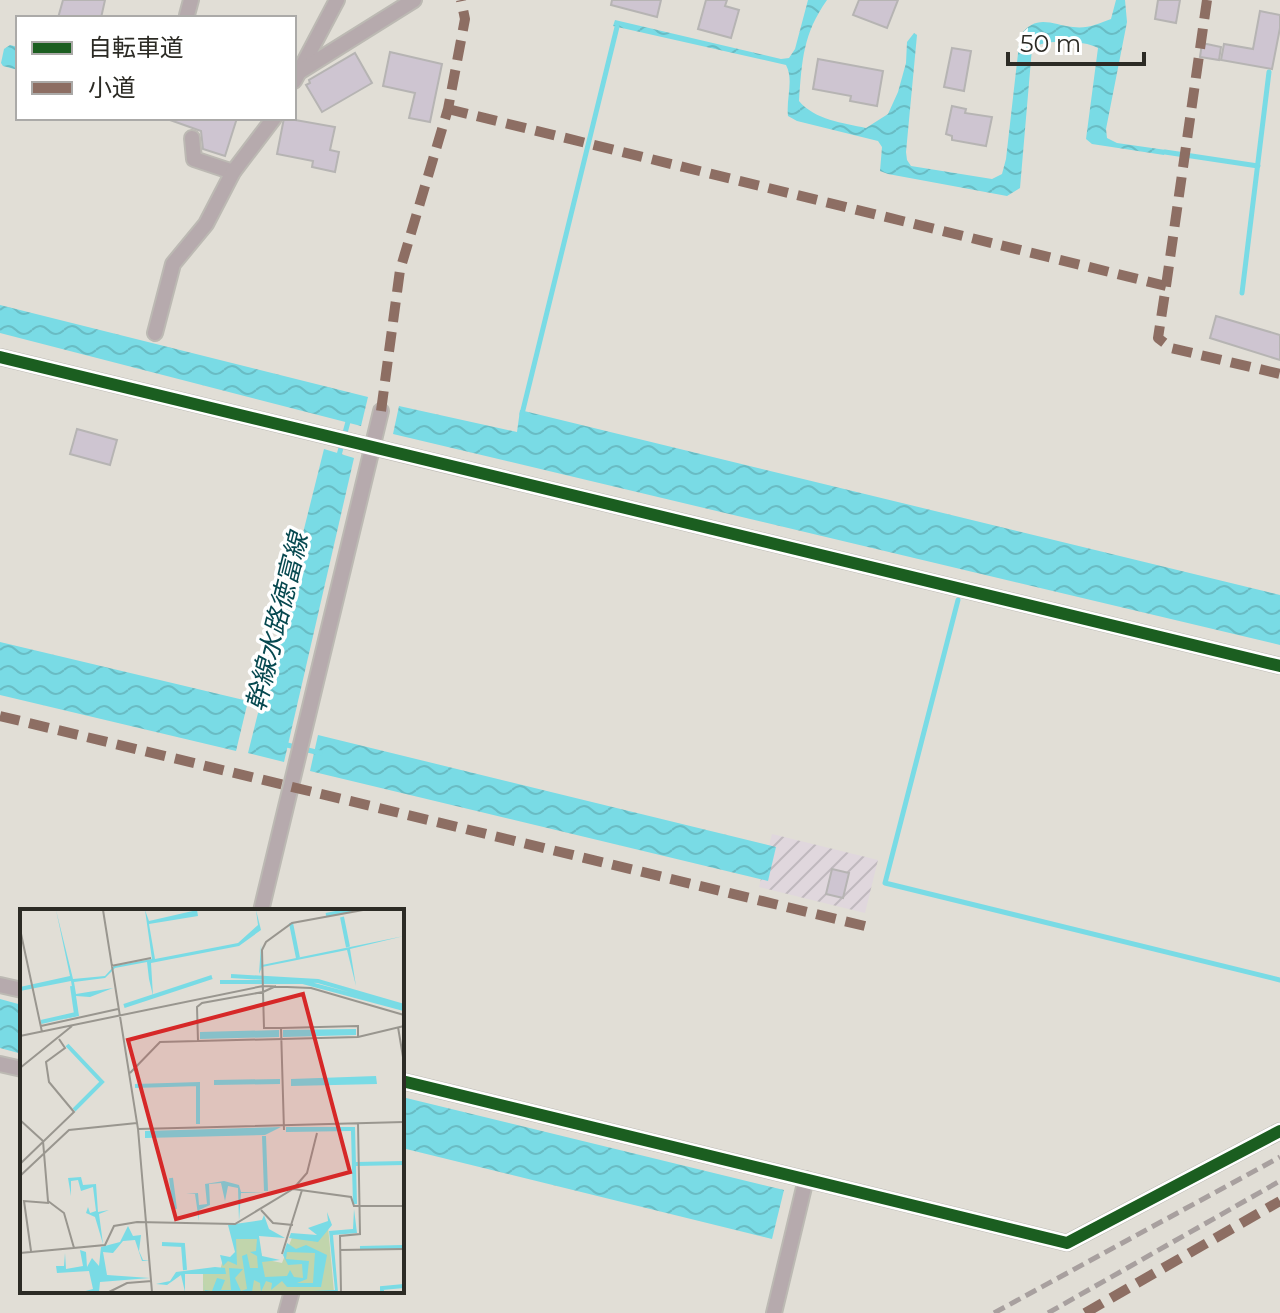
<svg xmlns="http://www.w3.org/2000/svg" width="1280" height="1313" font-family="Montserrat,'Noto Sans JP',sans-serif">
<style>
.industrial{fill:url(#industrial-furrows)}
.water{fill:url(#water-waves)}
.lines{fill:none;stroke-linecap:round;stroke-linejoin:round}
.stream{stroke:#79dbe5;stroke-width:5}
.building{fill:#cec5d1;stroke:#b6b4b3;stroke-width:2}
.street-casing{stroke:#bcb9b3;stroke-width:18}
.street{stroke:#b6aaad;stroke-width:14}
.rail{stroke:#a8a09f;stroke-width:5;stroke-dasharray:12 6;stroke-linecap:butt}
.quiet{stroke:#8d6e63;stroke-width:10;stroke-dasharray:20 10;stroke-linecap:butt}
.cycleway-casing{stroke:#fff;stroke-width:17}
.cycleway{stroke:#1b5e20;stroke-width:12}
.labels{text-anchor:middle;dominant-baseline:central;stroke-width:7;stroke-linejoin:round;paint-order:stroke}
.water-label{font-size:26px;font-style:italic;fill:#06484f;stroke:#fff}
.inset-river{fill:none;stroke:#79dbe5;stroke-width:4}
.inset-road{fill:none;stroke:#99968f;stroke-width:2}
.view{fill:#d62828;fill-opacity:0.15;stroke:#d62828;stroke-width:4}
.inset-edge{fill:none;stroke:#2c2b25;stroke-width:4}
</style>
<defs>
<pattern id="industrial-furrows" width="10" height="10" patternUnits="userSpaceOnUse" patternTransform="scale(2)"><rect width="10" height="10" fill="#e0d7dd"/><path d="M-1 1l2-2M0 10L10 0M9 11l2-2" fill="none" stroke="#c0b9be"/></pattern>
<pattern id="water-waves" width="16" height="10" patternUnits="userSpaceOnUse" patternTransform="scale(2)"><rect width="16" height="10" fill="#79dbe5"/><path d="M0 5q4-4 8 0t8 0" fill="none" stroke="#69bcc4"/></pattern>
</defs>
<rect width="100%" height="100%" fill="#e1ded6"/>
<polygon class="industrial" points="772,834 878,860 865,913 759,887"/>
<g class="water">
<path d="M808 0H827C803 34 802 60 799 101 815 120 843 123 866 128L888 114 898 92 906 63 907 42 914 33 917 35 906 152 907 160 911 166 992 179 1002 174 1006 159 1020 36C1036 13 1052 25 1073 27 1087 29 1098 24 1111 19L1116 0H1125L1127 22 1106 129 1107 138 1117 143 1166 150 1164 155 1092 144 1086 139 1098 48C1083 40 1046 39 1032 48L1020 188 1007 196 888 174 880 171 882 147 878 141 797 121 788 116C786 98 794 80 786 65L613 26 615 20 781 59 789 58 795 49Z"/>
<polygon points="10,45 18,47 18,70 3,66 1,63 4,49"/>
<polygon points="0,305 368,397 361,426 0,333"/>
<polygon points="399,406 517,432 520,410 1280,595 1280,645 393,434"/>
<polygon points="324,449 354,458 284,762 248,753"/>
<polygon points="0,642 248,701 236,751 0,695"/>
<polygon points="318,735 776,847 768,881 310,771"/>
<polygon points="0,999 22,1005 22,1054 0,1048"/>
<polygon points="402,1097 784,1190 772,1239 402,1148"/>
</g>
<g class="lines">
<g class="stream">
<polyline points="1165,152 1258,166"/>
<polyline points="1242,293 1269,72"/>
<polyline points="522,414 617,27"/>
<polyline points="338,459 349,418"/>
<polyline points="958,600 885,883 1280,980"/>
<polyline points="283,744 320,753"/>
</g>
</g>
<g class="building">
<polygon points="63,0 105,0 101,18 58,18"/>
<polygon points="612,0 661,0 657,17 611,5"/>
<polygon points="706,0 727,0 725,6 739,10 731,38 698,29"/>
<polygon points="859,0 898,0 887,28 853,15"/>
<polygon points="1158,0 1180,0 1176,23 1155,19"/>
<polygon points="1260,11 1280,15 1280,28 1272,69 1221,60 1224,44 1253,49"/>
<polygon points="1202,43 1221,47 1219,60 1200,57"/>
<polygon points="952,48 971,51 964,91 944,87"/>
<polygon points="390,52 442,64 430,122 409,118 415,93 383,86"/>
<polygon points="355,53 372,83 322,112 306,85 310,83 309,80"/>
<polygon points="818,59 883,71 877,106 850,101 851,96 813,89"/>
<polygon points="952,106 966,109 965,113 992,117 986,146 952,140 952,136 946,134"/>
<polygon points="170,118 237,118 225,156 203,149 201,131 170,120"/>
<polygon points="284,118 335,127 330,150 339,152 335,172 312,167 313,161 277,154"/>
<polygon points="1216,316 1280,335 1280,360 1210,338"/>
<polygon points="77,429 117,440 110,465 70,454"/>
<polygon points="832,869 849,873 843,898 826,894"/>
</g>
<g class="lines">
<defs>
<g id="street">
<polyline points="188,18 187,15 191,0"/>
<polyline points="299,72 337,0"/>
<polyline points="294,81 299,72 414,0"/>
<polyline points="192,138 194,159 233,172"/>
<polyline points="155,333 173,264 206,224 233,172 274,118"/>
<polyline points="0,357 1280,666"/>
<polyline points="261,911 381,411"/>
<polyline points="0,985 22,990"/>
<polyline points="0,1064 22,1069"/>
<polyline points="402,1081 1067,1243 1280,1131"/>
<polyline points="286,1313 292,1291"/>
<polyline points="774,1313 806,1179"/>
</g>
</defs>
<use href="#street" class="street-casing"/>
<use href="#street" class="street"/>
<g class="rail">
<polyline points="994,1313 1280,1157"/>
<polyline points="1048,1313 1280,1181"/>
</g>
<g class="quiet">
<polyline points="448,109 1166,286 1158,338 1171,348 1280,374"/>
<polyline points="1166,286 1207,0"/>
<polyline points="381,411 400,270 448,109 465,19 461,0"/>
<polyline points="0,716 869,927"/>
<polyline points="1085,1313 1280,1201"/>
</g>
<defs>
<g id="cycleway">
<polyline points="0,357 1280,666"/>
<polyline points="402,1081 1067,1243 1280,1131"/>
</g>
</defs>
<use href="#cycleway" class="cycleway-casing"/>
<use href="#cycleway" class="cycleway"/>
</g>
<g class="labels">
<g class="water-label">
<text transform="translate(277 622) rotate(-76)">幹線水路徳富線</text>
</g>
</g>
<g transform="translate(20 909)">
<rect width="384" height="384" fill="#e1ded6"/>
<path d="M308 317 314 383H183V364L200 361 203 351 216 350V329L236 327 243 350 262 354 273 326 299 327Z" fill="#c1d5ac"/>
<path d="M36 1 53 70 85 67 94 57 132 50 125 1 129 12 177 1 178 7 129 15 135 50 218 34 238 16 236 1 241 21 219 37 131 54 133 87 129 70 97 78 129 70 127 53 95 59 85 69 54 73 56 85 93 79 70 88 56 87 59 107 39 111 57 106 51 72 0 82V78L50 67ZM384 27 330 40 336 77 327 41 242 58 239 65 241 36 242 56ZM336 120V126L263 128V121ZM259 121V128L180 130V123ZM356 167 357 175 271 177V170ZM260 170V175L194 176V171ZM261 218 245 226 125 229V222ZM266 218H335L337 295H333L331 222 266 223ZM61 268 63 276 76 275 78 303 89 301 79 305 83 335 75 308 66 304 68 298 70 304 76 302 73 278 61 282 58 271 51 272V287L48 269ZM204 272 219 276 221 283H246L221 284 219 312 218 279 208 277 205 292 201 274 189 275 190 296 179 301V312L175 285H166L178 284 179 296 187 295 185 275ZM334 300 337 324 313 326 318 383H271L315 381 309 322 333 320ZM307 303 312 316 298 333 269 329 271 324 297 326 288 319 308 312ZM244 306 249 320 265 329 239 327 242 347 260 351 242 353 245 368 267 367 270 361 274 368 283 369 282 355 268 356 263 346 267 334 276 340 286 336 307 346 301 378H267L262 372 251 381 252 374 246 372 241 383 240 374 234 371 232 383 185 382 183 370 185 381 192 382 197 369 205 371 201 381H211L209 359 223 360 215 369 221 382 227 380 222 347 227 345 230 359H238L237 347 230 343 236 342 237 330H216L217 356 208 352 203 357 200 346 210 348 215 343 208 316 242 311ZM267 343 295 344 293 374H277L287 370 289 352 266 350ZM108 317 113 327 121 326 119 342 123 351 130 352H122L115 331 103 332 93 344 83 343 87 366 130 369 80 373 79 383H62L73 380 69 362 37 364 36 357H44L45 344 46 360 63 357 60 341 66 343 67 358 72 349 79 357 81 338 100 333ZM195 358 205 359 206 365H165V383L161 366 147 376 136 375 150 372 156 363Z" fill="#79dbe5" fill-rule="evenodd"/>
<path class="inset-river" d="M306 6 331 1M322 8 328 38M271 14 278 49M211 67 298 72 384 97M200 73H283L384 100M104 97 192 68M21 113 56 105 52 77M47 136 82 173 54 201M115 177 178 175V215M244 227 246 282M336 255 384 254M151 269 155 300M0 278V303M142 335 163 336 165 361M340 339 384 338M362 383V379L384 377"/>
<path class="inset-road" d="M83 1 118 220 132 383M0 20 22 123M91 57 131 49M256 77 243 83 244 119H261L264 221M21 117 98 100M378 118 384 154M261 119 338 117V128M0 127 243 77 291 79 384 106M178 132 177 98 182 94 243 83 242 41 246 33 272 14 343 1M0 159 52 117M110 164 140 133 338 128 384 117M0 211 23 232 28 292 44 304 54 339M118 220 384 213M0 255 54 203 29 173 26 153 45 139 39 130M0 267 49 221 117 214M273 280 287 264 297 224M241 301 253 314 273 316M320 341 384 340M11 342 4 292 29 294M0 344 85 336 94 317 117 313 215 315 273 280 331 288 334 297H384M262 345 282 281M89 383 107 374 132 372M321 383 320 327 340 325 338 214"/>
<path class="view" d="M283 85 330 263 156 310 108 131Z"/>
<rect width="384" height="384" class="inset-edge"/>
</g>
<rect x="16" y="16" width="280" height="104" fill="#ffffff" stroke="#abaaa8" stroke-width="2"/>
<rect x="32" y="42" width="40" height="12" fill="#1b5e20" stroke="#abaaa8" stroke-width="2"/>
<text x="88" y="56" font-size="24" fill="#2c2b25">自転車道</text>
<rect x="32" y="82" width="40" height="12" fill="#8d6e63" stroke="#abaaa8" stroke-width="2"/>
<text x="88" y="96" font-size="24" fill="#2c2b25">小道</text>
<path d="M1008 52v12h136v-12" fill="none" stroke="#2c2b25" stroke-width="4"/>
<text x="1020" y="52" font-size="24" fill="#2c2b25" stroke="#ffffff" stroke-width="6" paint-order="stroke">50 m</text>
</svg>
